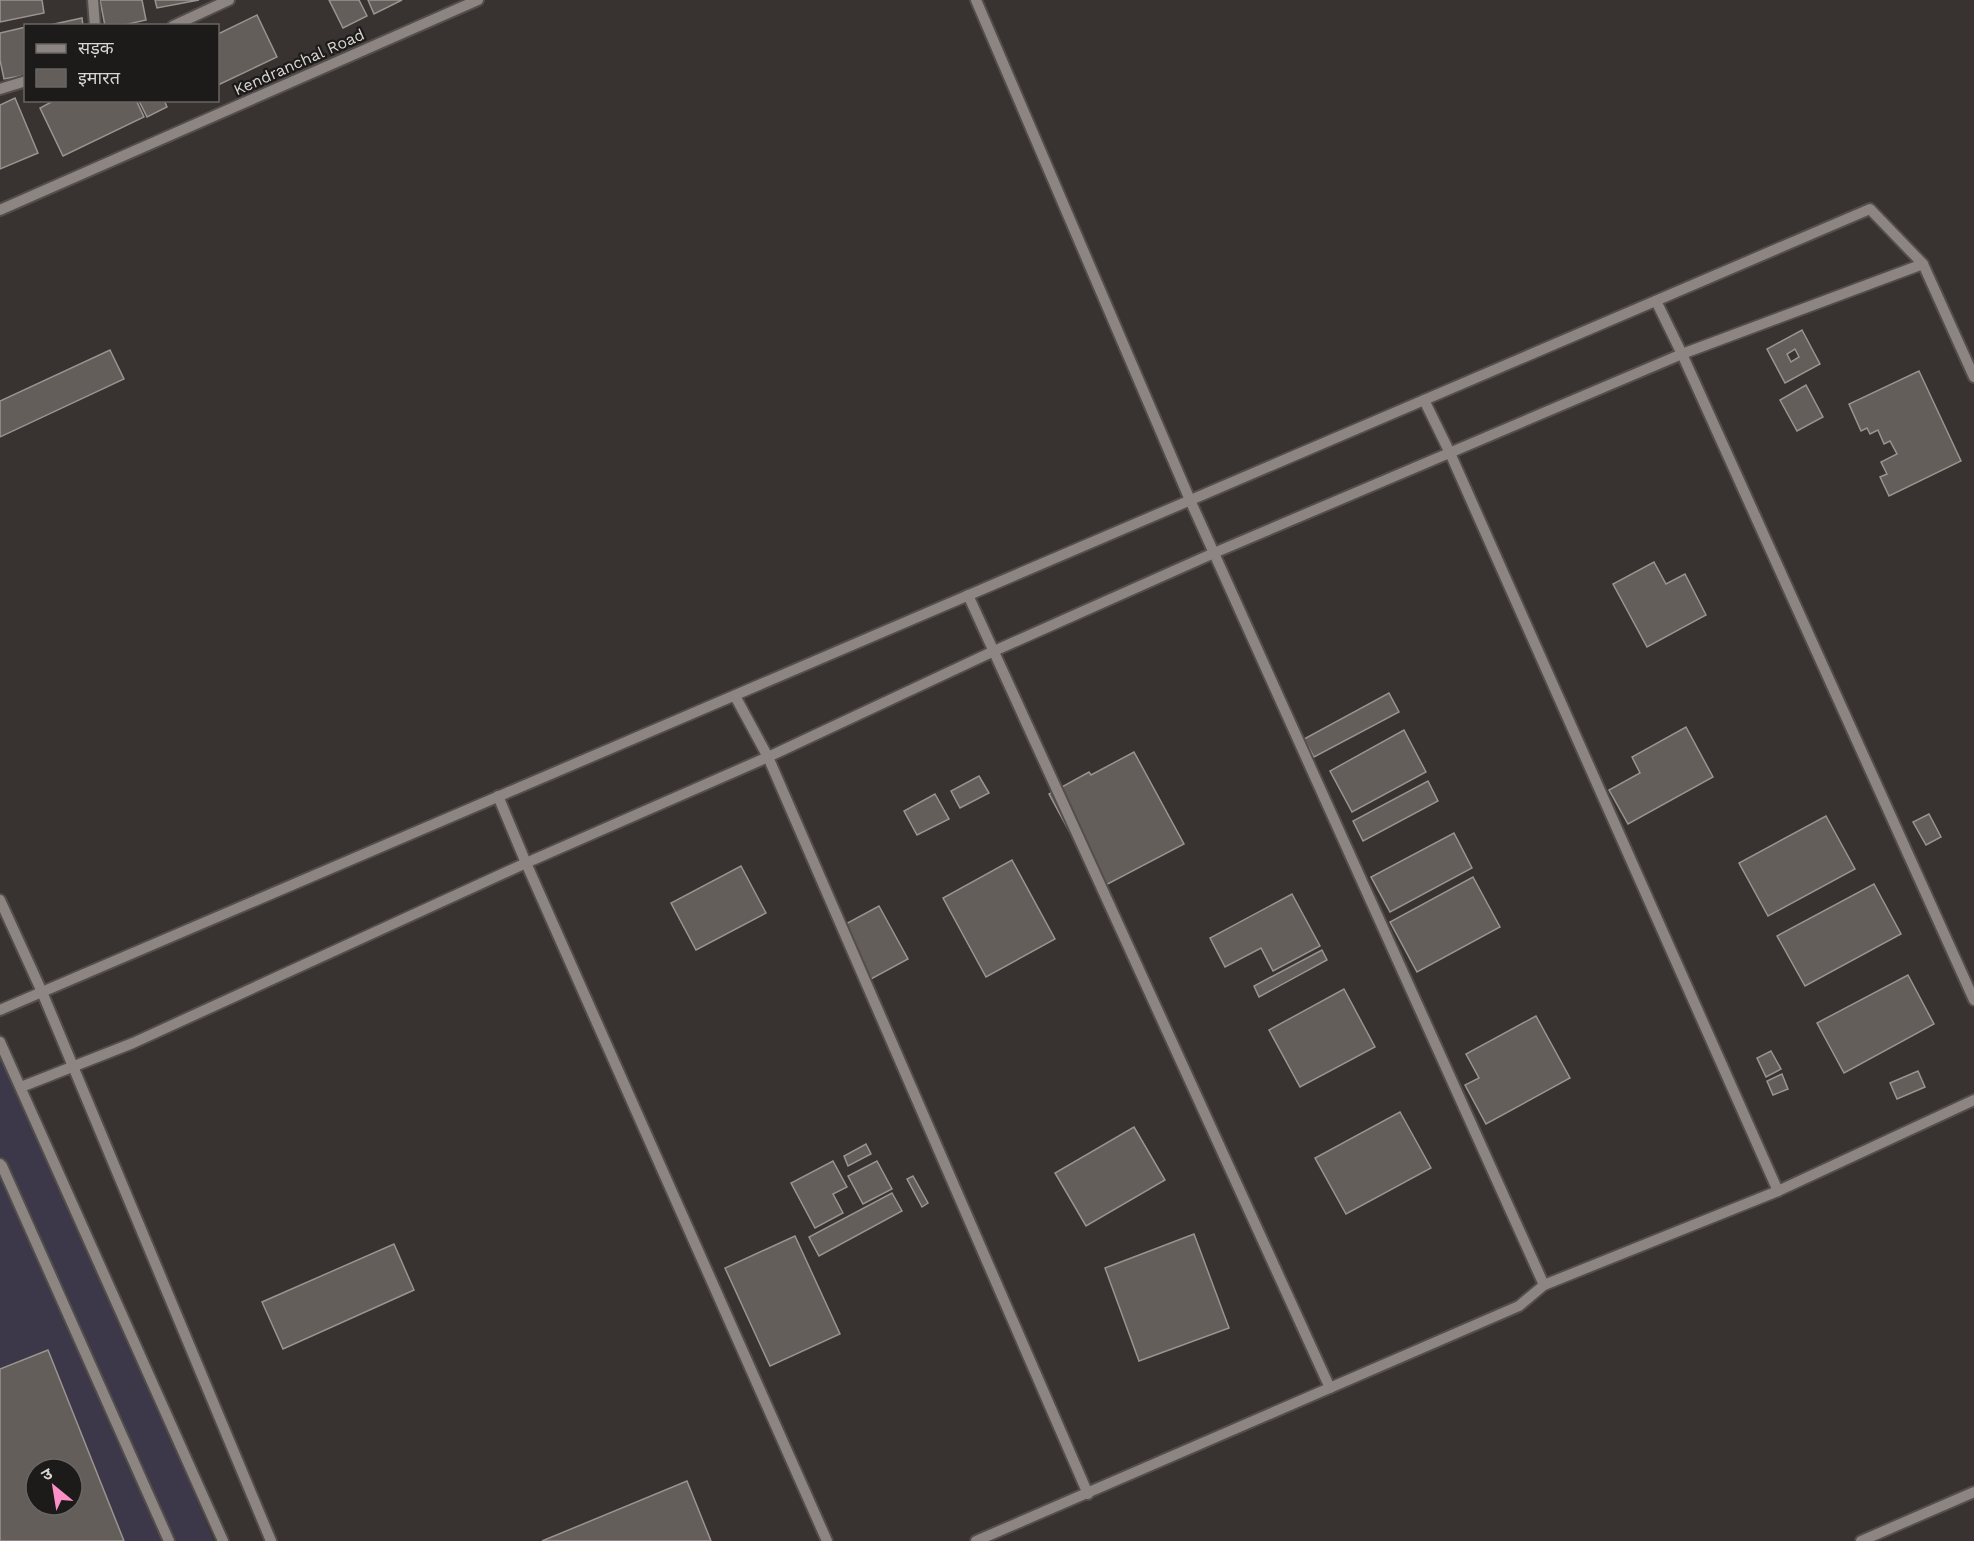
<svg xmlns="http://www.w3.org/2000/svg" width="1974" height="1541" font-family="'Work Sans','Noto Sans Devanagari',sans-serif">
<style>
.commercial{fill:#3d3849;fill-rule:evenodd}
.building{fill:#645e5b;stroke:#9a9491;stroke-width:1.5;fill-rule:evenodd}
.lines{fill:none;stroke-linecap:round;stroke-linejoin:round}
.minor-casing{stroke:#534e4c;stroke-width:14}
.minor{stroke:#8c8582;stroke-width:10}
.labels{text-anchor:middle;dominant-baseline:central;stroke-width:4.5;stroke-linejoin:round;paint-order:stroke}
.street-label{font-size:16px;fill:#d8d5d3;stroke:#1d1b1a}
</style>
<rect width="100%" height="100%" fill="#383230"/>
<path class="commercial" d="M0 1030 50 1144 214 1541H0ZM36 1469H72V1505H36Z"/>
<g class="building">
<polygon points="0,0 42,0 44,13 0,22"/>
<polygon points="100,0 142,0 146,20 120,26 105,26"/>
<polygon points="155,0 199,0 157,8"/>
<polygon points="329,0 359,0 367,16 343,28"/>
<polygon points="368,0 402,0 374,14"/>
<polygon points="257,15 277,57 218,85 218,34"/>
<polygon points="82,18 83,26 45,26"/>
<polygon points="26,27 26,75 4,79 0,60 0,33"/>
<polygon points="15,98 38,153 0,169 0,105"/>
<polygon points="55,100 136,100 144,117 63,156 40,108"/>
<polygon points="164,100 167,107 147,117 139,101"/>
<path d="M1802 330 1820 364 1785 383 1767 349ZM1795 349 1799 357 1791 362 1787 354Z"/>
<polygon points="110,350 124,379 0,437 0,401"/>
<polygon points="1919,371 1961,461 1889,496 1880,477 1887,474 1881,462 1897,454 1890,441 1884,444 1878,430 1870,434 1867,428 1861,431 1849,404"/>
<polygon points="1806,385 1823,417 1797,431 1780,400"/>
<polygon points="1654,562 1666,584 1685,574 1706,615 1647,647 1613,584"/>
<polygon points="1389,693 1399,712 1314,757 1304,739"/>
<polygon points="1686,727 1713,777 1628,824 1609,790 1640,773 1632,757"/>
<polygon points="1404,730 1426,772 1352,812 1330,771"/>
<polygon points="1134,752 1184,844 1100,888 1049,794 1089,772 1091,775"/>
<polygon points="979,776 989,793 960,808 951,791"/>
<polygon points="1428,781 1438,801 1363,841 1353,821"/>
<polygon points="935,794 949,819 917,835 904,811"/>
<polygon points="1929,814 1941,837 1926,845 1913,822"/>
<polygon points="1826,816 1855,869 1768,916 1739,863"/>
<polygon points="1454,833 1472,868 1390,912 1371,877"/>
<polygon points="1012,860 1055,939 986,977 943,898"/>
<polygon points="741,866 766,913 696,950 671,903"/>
<polygon points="1473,877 1500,927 1417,972 1390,922"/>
<polygon points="1874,884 1901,934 1805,986 1777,936"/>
<polygon points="1292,894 1320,946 1273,971 1261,948 1225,967 1210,938"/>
<polygon points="879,906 908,959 871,979 842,926"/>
<polygon points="1322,950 1327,960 1259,997 1254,986"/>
<polygon points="1908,975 1934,1024 1844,1073 1817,1023"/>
<polygon points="1344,989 1375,1047 1300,1087 1269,1030"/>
<polygon points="1536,1016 1570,1078 1486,1124 1465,1085 1479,1078 1466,1054"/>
<polygon points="1771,1051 1781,1069 1766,1077 1757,1058"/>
<polygon points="1918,1071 1925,1087 1897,1099 1890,1083"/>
<polygon points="1782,1074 1788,1089 1773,1095 1767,1081"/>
<polygon points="1400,1112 1431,1168 1346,1214 1315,1158"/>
<polygon points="1134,1127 1165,1180 1086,1226 1055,1173"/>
<polygon points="866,1144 871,1154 848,1166 844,1156"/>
<polygon points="833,1161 847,1187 833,1194 843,1213 815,1228 791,1183"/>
<polygon points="877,1161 892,1189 863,1204 848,1176"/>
<polygon points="913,1176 928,1203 922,1207 907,1179"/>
<polygon points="892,1193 902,1211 819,1256 809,1237"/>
<polygon points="1194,1234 1229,1328 1139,1361 1105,1268"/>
<polygon points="795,1236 840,1334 770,1366 725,1268"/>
<polygon points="394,1244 414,1290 283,1349 262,1302"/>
<path d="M48 1350 124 1541H0V1369ZM36 1469H72V1505H36Z"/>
<polygon points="687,1481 711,1541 542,1541"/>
</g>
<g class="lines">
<defs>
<g id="minor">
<polyline points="93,0 95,26"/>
<polyline points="976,0 1190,500 1544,1285"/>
<polyline points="173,26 229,0"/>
<polyline points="0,89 26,81"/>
<polyline points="0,210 478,0"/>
<polyline points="1656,301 1682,354 1974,1000"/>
<polyline points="1424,400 1450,453 1778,1191"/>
<polyline points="968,595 1330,1388"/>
<polyline points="735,696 768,757 1088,1494"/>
<polyline points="498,796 526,863 827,1541"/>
<polyline points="0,900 42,992 271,1541"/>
<polyline points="0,1010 1870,209 1923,264 1974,377"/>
<polyline points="0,1042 223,1541"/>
<polyline points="21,1087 133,1043 526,863 768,757 994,651 1214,553 1682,354 1923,264"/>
<polyline points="0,1164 2,1166 169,1541"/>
<polyline points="976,1541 1519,1306 1544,1285 1778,1191 1974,1100"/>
<polyline points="1861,1541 1974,1492"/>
</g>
</defs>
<use href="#minor" class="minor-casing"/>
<use href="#minor" class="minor"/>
</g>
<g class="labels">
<g class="street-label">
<text transform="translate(299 62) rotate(-24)">Kendranchal Road</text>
</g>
</g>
<rect x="24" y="24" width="195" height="78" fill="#1d1b1a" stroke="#686564" stroke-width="1.5"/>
<rect x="36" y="44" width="30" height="9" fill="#8c8582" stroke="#686564" stroke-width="1.5"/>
<text x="78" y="54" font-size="18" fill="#d8d5d3">सड़क</text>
<rect x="36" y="69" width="30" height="18" fill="#645e5b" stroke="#686564" stroke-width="1.5"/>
<text x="78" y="84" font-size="18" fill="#d8d5d3">इमारत</text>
<g transform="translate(54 1487) rotate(330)"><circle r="28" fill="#1d1b1a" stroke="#686564" stroke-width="1.5"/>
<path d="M0-4.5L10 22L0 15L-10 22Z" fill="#fb8fc6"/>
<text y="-9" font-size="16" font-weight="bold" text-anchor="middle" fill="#d8d5d3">उ</text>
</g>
</svg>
